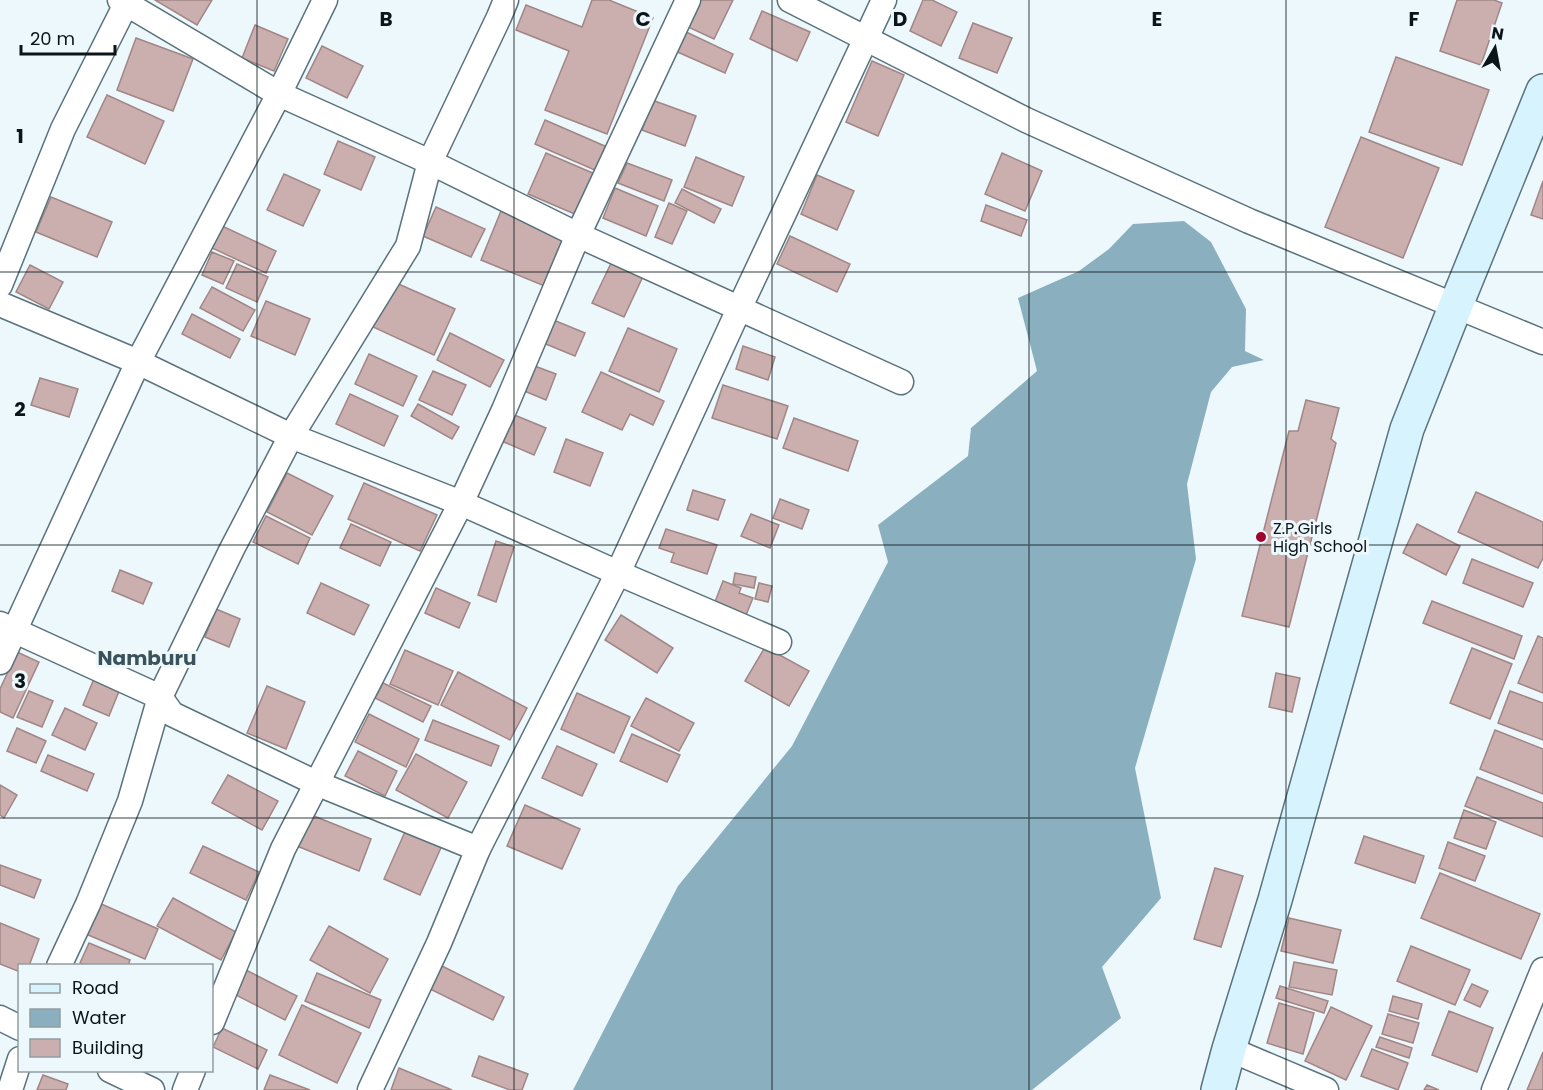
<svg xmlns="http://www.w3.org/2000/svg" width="1543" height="1090" font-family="Poppins,sans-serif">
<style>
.water{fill:#8ab0bf}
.building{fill:#cbafaf;stroke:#a18686;stroke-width:1.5}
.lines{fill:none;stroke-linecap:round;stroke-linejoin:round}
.minor-casing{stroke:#59727b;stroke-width:27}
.secondary-casing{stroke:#59727b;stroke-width:36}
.minor{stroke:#fff;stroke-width:24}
.secondary{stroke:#d7f4fe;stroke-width:33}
.grid{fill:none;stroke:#0b1519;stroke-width:1.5;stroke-opacity:0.55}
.poi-dot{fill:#a1012d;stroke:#edf8fc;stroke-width:2}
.labels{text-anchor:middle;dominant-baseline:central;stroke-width:6;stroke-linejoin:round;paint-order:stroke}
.poi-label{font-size:16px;fill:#0b1519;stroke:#edf8fc;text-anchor:start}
.quarter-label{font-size:20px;font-weight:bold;fill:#3a525b;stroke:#edf8fc}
.grid-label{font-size:20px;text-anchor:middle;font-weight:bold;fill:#0b1519;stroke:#edf8fc;stroke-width:6;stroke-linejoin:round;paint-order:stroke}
</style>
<rect width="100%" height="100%" fill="#edf8fc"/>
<polygon class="water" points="1184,221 1211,242 1246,309 1245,351 1264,360 1232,367 1211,392 1187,484 1196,559 1135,768 1161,898 1102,967 1121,1018 1032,1090 573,1090 678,886 792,746 888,562 878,525 968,456 971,428 1037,371 1018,298 1079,271 1109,249 1133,224"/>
<g class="building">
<polygon points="155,0 212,0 197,25"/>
<polygon points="592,0 609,0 653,18 607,134 545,110 569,51 516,30 526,5 582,27"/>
<polygon points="701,0 733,0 714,39 688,27"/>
<polygon points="923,0 932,0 957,12 941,46 910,31"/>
<polygon points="1457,0 1494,0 1502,3 1481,65 1440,51"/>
<polygon points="762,11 810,32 797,61 750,39"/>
<polygon points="973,23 1012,38 997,73 959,58"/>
<polygon points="255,25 288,39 274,71 242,58"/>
<polygon points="682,30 733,54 725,73 673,50"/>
<polygon points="136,38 193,59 173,111 117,90"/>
<polygon points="322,46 363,66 347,98 306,78"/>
<polygon points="1396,57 1489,90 1462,165 1369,132"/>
<polygon points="872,61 904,75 878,136 846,122"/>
<polygon points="107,95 164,121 145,164 87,137"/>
<polygon points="652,100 696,116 685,146 642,130"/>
<polygon points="545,120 607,147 597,171 535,144"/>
<polygon points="1361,137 1439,168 1403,258 1325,227"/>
<polygon points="338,141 375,157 361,190 324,174"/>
<polygon points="546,153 595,174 577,215 528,194"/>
<polygon points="1002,153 1042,171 1025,211 985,194"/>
<polygon points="696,157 744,177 732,206 684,187"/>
<polygon points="627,163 672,180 664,201 618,183"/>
<polygon points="284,174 320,190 303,226 267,210"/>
<polygon points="817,175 854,191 837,230 801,214"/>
<polygon points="1543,181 1543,219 1531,215"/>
<polygon points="615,188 658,206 646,236 603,218"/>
<polygon points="682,189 721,209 714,223 675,203"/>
<polygon points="51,197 112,222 97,257 36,232"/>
<polygon points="669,203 687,211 672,244 655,237"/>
<polygon points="986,205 1027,220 1021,236 981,221"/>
<polygon points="436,207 485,229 471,257 423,236"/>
<polygon points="501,211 567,237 547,287 481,260"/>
<polygon points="222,226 276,251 266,273 212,248"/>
<polygon points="790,236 850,264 837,292 777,264"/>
<polygon points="212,252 234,261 223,284 202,275"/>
<polygon points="614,257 645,272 624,317 592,303"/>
<polygon points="237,264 268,277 257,302 226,288"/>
<polygon points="30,265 63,282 49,309 16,292"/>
<polygon points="394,282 455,309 434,355 373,327"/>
<polygon points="212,287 255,310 243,331 200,308"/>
<polygon points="266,301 310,319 295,355 251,336"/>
<polygon points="192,314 240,339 230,358 182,334"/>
<polygon points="551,319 585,333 575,356 541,342"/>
<polygon points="628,328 677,349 659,392 609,371"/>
<polygon points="450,333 504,360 490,387 437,360"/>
<polygon points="743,346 775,357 768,380 736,369"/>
<polygon points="369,354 417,376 403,406 355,384"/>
<polygon points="532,365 556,374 546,400 522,390"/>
<polygon points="433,371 466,385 452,415 419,400"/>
<polygon points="601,372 664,401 653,425 630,414 622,430 582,412"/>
<polygon points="40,378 78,389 69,417 31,405"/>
<polygon points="723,385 788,406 777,439 712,418"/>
<polygon points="350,394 398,416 384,446 336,424"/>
<polygon points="1306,400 1339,408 1331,439 1336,443 1289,627 1242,616 1289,431 1298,431"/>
<polygon points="418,404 459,427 452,439 411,416"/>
<polygon points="507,412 546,428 534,455 497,439"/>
<polygon points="794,418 858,441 848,471 783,448"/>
<polygon points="566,439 603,453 590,486 554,472"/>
<polygon points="287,473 333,496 312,535 267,512"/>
<polygon points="364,483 437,515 420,551 348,519"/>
<polygon points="693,490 725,500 718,520 687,510"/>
<polygon points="1476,492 1543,522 1543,558 1538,568 1458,532"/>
<polygon points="780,499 809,510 802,529 773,518"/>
<polygon points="751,514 779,525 770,548 741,536"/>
<polygon points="266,516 310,538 298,564 253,542"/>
<polygon points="351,524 391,542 380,566 340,548"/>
<polygon points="1417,524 1460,546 1446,575 1403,553"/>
<polygon points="666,529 717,545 707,574 671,562 674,553 659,548"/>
<polygon points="496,541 514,547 496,602 478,595"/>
<polygon points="1472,559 1533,583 1523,607 1463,583"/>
<polygon points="120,570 152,583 143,604 112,591"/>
<polygon points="735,573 756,577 754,588 733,584"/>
<polygon points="723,581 741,588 739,593 753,598 744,620 713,607"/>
<polygon points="321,583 369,605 354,635 307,613"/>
<polygon points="759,583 772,586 768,602 755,599"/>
<polygon points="436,588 470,603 459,628 425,613"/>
<polygon points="1432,601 1522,636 1514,659 1423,623"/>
<polygon points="216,609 240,619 229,647 205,637"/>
<polygon points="621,615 673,648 657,673 605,640"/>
<polygon points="1538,636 1543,638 1543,693 1518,683"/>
<polygon points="765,647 809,671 789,706 745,681"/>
<polygon points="1472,648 1512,664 1490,719 1450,703"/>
<polygon points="405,650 453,671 438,705 390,684"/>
<polygon points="17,652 39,662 13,718 0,712 0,689"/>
<polygon points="458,672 527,708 510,740 441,705"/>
<polygon points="1276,673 1300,678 1292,712 1269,707"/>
<polygon points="96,674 122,684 109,716 83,705"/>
<polygon points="383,683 431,706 423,722 375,698"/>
<polygon points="267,686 305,702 286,749 247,733"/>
<polygon points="29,691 53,701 42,727 17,717"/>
<polygon points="1510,691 1543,703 1543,740 1498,723"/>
<polygon points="577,693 630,717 614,753 561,729"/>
<polygon points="646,698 694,723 679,751 631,726"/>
<polygon points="65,708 97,723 85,750 52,735"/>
<polygon points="369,714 419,739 406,767 355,742"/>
<polygon points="433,720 499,746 491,766 425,740"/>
<polygon points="17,728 46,741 36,763 7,751"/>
<polygon points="1495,730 1543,749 1543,794 1480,769"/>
<polygon points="632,734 680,755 667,782 620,761"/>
<polygon points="557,746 597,764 582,796 542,778"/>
<polygon points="358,751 397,771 385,796 345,776"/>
<polygon points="416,754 467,782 448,818 396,790"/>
<polygon points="48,755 94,774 87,791 41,771"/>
<polygon points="228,775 278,801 262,830 212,803"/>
<polygon points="1477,777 1543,803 1543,837 1465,806"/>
<polygon points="0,785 17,795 4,818 0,815"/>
<polygon points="525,805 580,829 562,869 507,846"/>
<polygon points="1464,810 1496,822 1486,849 1454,838"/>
<polygon points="309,814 371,839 359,871 297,846"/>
<polygon points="408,825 444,841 420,895 384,879"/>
<polygon points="1364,836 1424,856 1415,883 1355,863"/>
<polygon points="1448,842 1485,856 1475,881 1439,868"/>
<polygon points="203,846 259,872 246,900 190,873"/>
<polygon points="0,865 41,880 34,898 0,885"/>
<polygon points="1215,868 1243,876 1221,947 1194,939"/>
<polygon points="1440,873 1540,914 1521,959 1421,918"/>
<polygon points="173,898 236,932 221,960 157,926"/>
<polygon points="99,903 158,929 145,959 86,934"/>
<polygon points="1289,918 1341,930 1333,963 1281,951"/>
<polygon points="0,923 39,939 29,966 20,966 20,972 0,964"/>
<polygon points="329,926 388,959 370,993 310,960"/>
<polygon points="89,943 130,960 128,966 85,966 80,963"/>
<polygon points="1411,946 1470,970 1455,1005 1397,981"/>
<polygon points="1294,962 1337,970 1332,995 1289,987"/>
<polygon points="442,966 504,997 493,1020 430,989"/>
<polygon points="242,968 297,996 285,1020 230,992"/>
<polygon points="317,973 381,1000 369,1028 305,1001"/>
<polygon points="1472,984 1488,991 1480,1007 1464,1000"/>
<polygon points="1280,986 1328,1001 1324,1013 1276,998"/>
<polygon points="1393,996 1422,1004 1418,1019 1389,1011"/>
<polygon points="1279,1003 1314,1013 1303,1054 1267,1043"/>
<polygon points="302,1005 361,1033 337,1083 279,1055"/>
<polygon points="1331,1007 1372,1026 1346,1080 1305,1061"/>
<polygon points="1449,1011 1493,1028 1477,1072 1432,1055"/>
<polygon points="1388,1014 1419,1023 1413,1043 1382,1034"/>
<polygon points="222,1028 267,1050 258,1069 213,1047"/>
<polygon points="1380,1037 1412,1048 1409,1058 1376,1047"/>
<polygon points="1372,1049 1408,1063 1398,1090 1361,1076"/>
<polygon points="1543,1052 1543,1090 1527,1090"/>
<polygon points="479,1056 528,1074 522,1090 510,1090 472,1076"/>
<polygon points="399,1068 452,1090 391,1090"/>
<polygon points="43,1075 68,1084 66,1090 37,1090"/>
<polygon points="270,1075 310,1090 264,1090"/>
<polygon points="1427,1085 1439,1090 1424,1090"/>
</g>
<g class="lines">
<defs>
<g id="minor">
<polyline points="120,0 279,94 430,162 578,235 901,382"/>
<polyline points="790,0 1026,120 1249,221 1543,342"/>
<polyline points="0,285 63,129 128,0"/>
<polyline points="0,304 138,362 291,436 461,503 618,573 779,642"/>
<polyline points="0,624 160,697 172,714 316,783 478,849"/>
<polyline points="0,662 138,362 279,94 325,0"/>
<polyline points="59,966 88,904 130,801 160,697 232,549 291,436 408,246 430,162 499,17 506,0"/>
<polyline points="0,1018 20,1028"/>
<polyline points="212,1022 283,849 461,503 504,410 578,235 688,0"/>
<polyline points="1229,1049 1326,1090"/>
<polyline points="110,1070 152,1090"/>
<polyline points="10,1090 20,1059"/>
<polyline points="185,1090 193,1070"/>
<polyline points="370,1090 439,943 478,849 618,573 739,309 884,0"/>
<polyline points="1494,1090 1543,970"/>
</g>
<polyline id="secondary" points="1218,1090 1229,1049 1275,900 1407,429 1456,305 1543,91"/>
</defs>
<use href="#minor" class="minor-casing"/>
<use href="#secondary" class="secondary-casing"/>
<use href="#minor" class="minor"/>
<use href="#secondary" class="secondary"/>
</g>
<path class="grid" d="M257 0V1090M514 0V1090M772 0V1090M1029 0V1090M1286 0V1090M0 272H1543M0 545H1543M0 818H1543"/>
<circle class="poi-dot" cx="1261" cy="537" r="6"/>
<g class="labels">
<g class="poi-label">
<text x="1273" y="528">Z.P.Girls<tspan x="1273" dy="18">High School</tspan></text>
</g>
<g class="quarter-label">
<text x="147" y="658">Namburu</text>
</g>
</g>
<g class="grid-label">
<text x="386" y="26">B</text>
<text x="643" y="26">C</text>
<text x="900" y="26">D</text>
<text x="1157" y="26">E</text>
<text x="1414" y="26">F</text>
<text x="20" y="143">1</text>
<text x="20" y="416">2</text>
<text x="20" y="688">3</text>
</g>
<rect x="18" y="964" width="195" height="108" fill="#edf8fc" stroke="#939da1" stroke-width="1.5"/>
<rect x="30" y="984" width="30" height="9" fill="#d7f4fe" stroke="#939da1" stroke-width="1.5"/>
<text x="72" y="994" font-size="18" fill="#0b1519">Road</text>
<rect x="30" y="1009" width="30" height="18" fill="#8ab0bf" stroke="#939da1" stroke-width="1.5"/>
<text x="72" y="1024" font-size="18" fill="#0b1519">Water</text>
<rect x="30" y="1039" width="30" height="18" fill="#cbafaf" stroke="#939da1" stroke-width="1.5"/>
<text x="72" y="1054" font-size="18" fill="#0b1519">Building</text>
<g transform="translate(1495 48) rotate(10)" stroke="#edf8fc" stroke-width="4.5" paint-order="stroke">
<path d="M0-4.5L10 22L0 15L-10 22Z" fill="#0b1519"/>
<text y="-9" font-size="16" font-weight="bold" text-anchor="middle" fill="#0b1519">N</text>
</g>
<path d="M21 45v9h94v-9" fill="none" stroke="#0b1519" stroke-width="3"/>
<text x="30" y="45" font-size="18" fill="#0b1519" stroke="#edf8fc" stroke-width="4.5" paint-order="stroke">20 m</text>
</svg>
